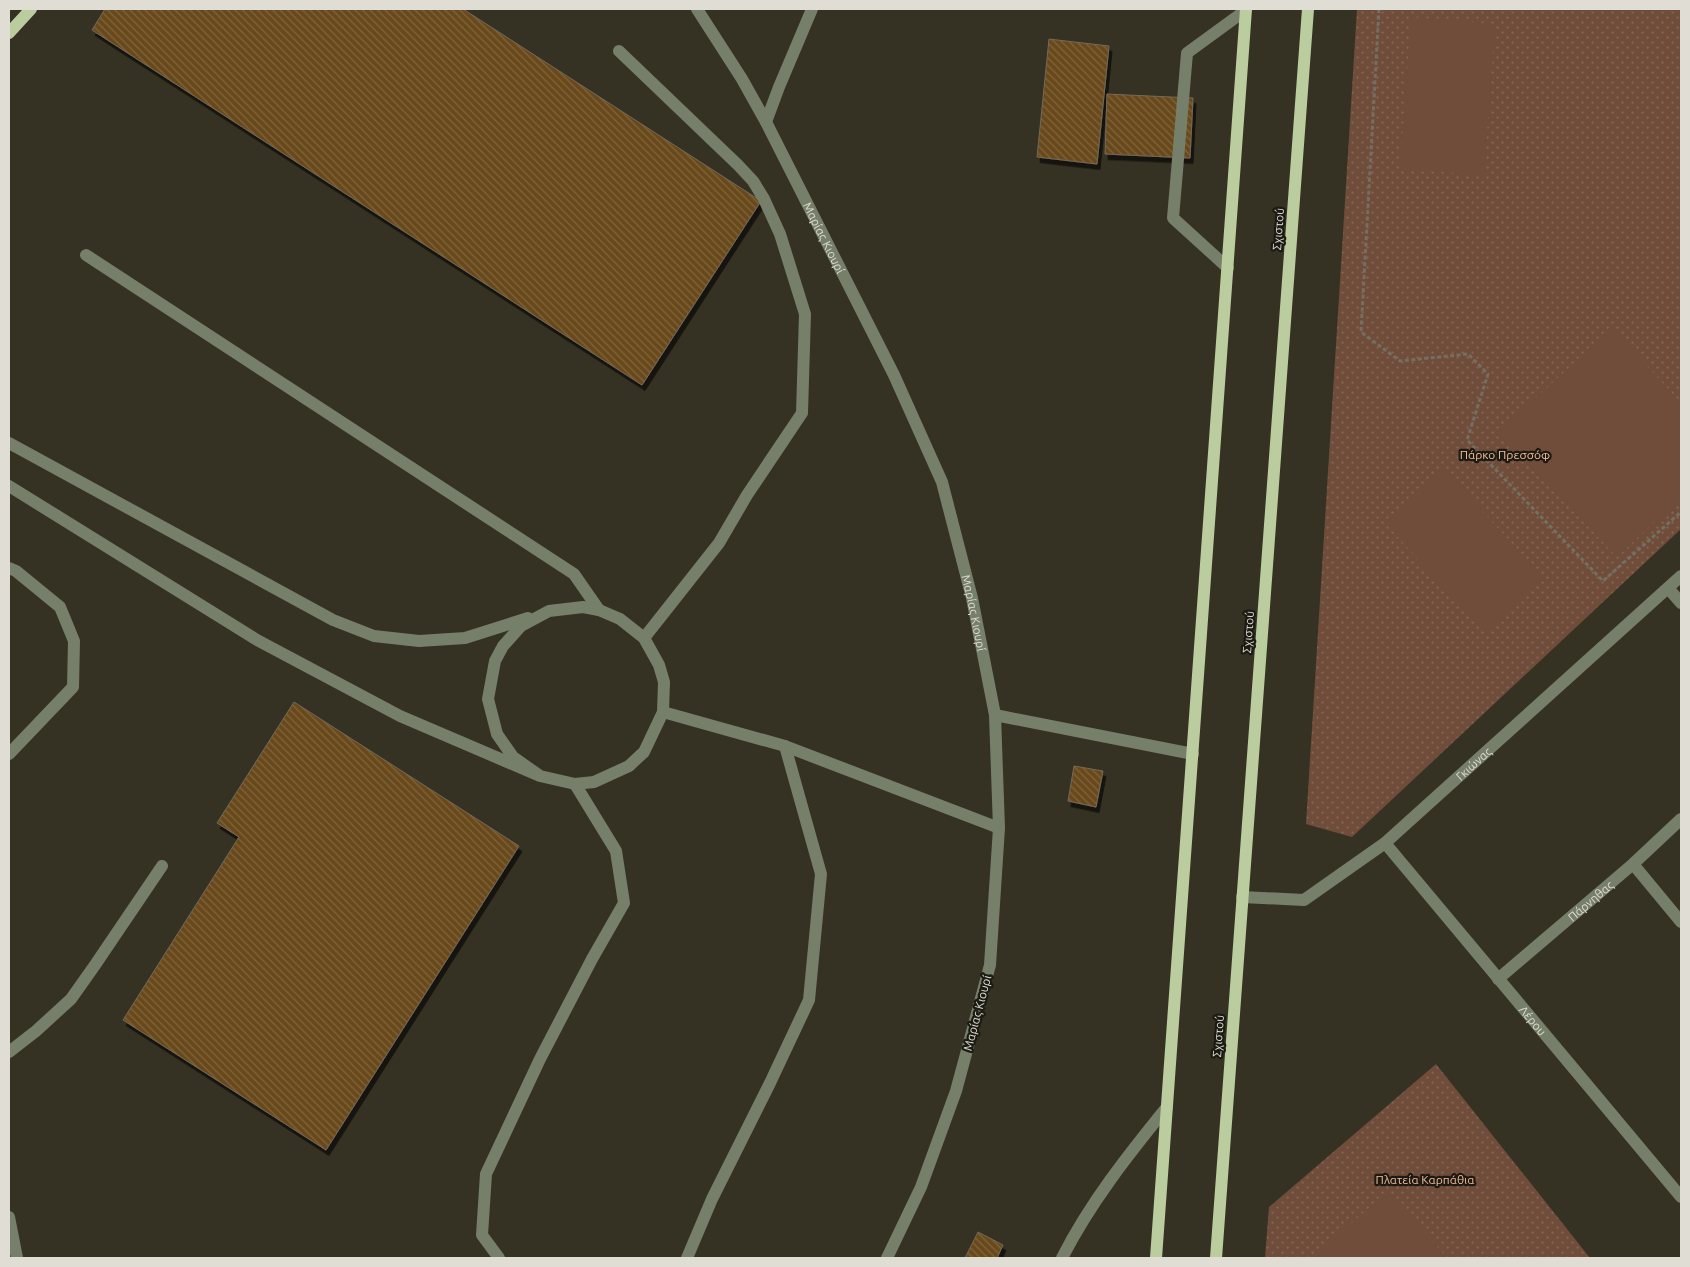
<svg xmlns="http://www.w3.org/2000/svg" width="1690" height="1267" font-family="Ubuntu,sans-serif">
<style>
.park{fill:url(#park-dots)}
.garden{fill:#704d3a}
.building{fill:url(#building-back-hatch);stroke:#74695b;filter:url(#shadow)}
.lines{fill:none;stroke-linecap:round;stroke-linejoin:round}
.path{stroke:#737063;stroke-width:3;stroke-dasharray:4 2.5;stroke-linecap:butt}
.minor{stroke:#767f69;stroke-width:12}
.major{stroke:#bbcc9f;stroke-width:12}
.labels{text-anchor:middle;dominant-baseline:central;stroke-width:4.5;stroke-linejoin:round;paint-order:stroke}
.street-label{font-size:12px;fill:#dfddd4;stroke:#1b1a13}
.park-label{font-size:12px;fill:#fabc9c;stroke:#1b1a13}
</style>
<defs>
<pattern id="park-dots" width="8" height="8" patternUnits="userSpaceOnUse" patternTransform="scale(1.25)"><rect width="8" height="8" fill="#704d3a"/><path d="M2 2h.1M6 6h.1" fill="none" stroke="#846656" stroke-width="1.8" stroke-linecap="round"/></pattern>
<pattern id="building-back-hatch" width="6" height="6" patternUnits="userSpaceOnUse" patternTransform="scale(1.25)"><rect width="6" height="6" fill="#694a1c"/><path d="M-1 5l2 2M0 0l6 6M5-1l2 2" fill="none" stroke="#7e643c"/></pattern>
<filter id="shadow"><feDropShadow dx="3" dy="5.5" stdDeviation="0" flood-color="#0009"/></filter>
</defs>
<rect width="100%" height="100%" fill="#353223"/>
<g class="park">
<polygon points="1357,9 1681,9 1681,529 1352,837 1306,824"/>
<polygon points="1436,1064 1590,1258 1265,1258 1269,1207"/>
</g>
<g class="garden">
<polygon points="1411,17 1495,24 1484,175 1400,169"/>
<polygon points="1612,328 1681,403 1681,497 1617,557 1498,433"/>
<polygon points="1443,468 1543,578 1485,632 1384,522"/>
<polygon points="1389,1191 1447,1258 1310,1258"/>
</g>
<g class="building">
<polygon points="105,9 463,9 761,201 642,385 92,30"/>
<polygon points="1049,39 1109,46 1097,164 1037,157"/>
<polygon points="1107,94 1193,98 1190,158 1105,154"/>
<polygon points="294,702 519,846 326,1150 123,1020 239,837 217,823"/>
<polygon points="1074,766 1103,771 1096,807 1068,801"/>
<polygon points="978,1232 1003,1245 997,1258 965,1258"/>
</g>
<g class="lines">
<polyline class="path" points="1379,9 1361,332 1400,361 1468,354 1488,374 1467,440 1603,581 1681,512"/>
<g class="minor">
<path id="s1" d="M697 9 742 79 766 122 894 375 942 482 972 598 995 715 999 828 990 965 956 1091 921 1187 887 1258"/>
<polyline points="619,51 738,165 753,181 764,199 780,234 805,314 802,413 747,495 719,543 644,638"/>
<polyline points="766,122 779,87 812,9"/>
<polyline points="86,255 574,574 599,610"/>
<polyline points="1228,268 1173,218 1187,53 1246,10"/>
<polyline points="9,443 333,620 374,636 419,641 465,638 528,618"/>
<polyline points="9,486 257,640 400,716 540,776 575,784 594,782 629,766 644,752 663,712 664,682 659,665 644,638 620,619 599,610 583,607 549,611 521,626 503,646 495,661 488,699 497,734 513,757 540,776"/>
<polyline points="9,568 16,571 60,607 74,641 73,687 9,754"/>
<polyline points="1668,588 1681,603"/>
<polyline points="663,712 785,746 999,828"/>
<polyline points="995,715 1193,754"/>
<path id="s2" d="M1385 843 1681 1197"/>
<polyline points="1633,864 1681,922"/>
<path id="s3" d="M1242 897 1304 900 1385 843 1681 576"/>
<path id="s4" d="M1498 979 1633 864 1681 819"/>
<polyline points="9,1052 36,1031 71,999 95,965 162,866"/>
<polyline points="9,1217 17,1258"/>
<polyline points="499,1258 482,1235 486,1174 540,1059 592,959 624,903 616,851 575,784"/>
<polyline points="687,1258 712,1199 770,1083 809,1000 821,874 785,746"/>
<path d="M1062 1258C1090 1203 1128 1155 1167 1107"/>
</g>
<g class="major">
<polyline points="9,33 31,9"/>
<polyline points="1156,1258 1246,9"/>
<polyline points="1216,1258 1308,9"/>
</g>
</g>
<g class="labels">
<g class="street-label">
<text transform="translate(1278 229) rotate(-86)">Σχιστού</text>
<text stroke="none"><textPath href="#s1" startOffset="262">Μαρίας Κιουρί</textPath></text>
<text stroke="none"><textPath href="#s1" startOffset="668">Μαρίας Κιουρί</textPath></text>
<text transform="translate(1248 632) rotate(-86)">Σχιστού</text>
<text stroke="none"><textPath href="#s3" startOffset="280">Γκιώνας</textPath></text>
<text stroke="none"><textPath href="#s4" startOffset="121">Πάρνηθας</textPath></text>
<text transform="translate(977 1013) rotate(-75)">Μαρίας Κιουρί</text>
<text stroke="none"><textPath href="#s2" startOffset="231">Λέρου</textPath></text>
<text transform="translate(1218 1036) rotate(-86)">Σχιστού</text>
</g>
<g class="park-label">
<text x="1505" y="454">Πάρκο Πρεσσόφ</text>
<text x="1425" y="1179">Πλατεία Καρπάθια</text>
</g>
</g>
<rect width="1690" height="1267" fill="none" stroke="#dfddd4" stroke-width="20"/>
</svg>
